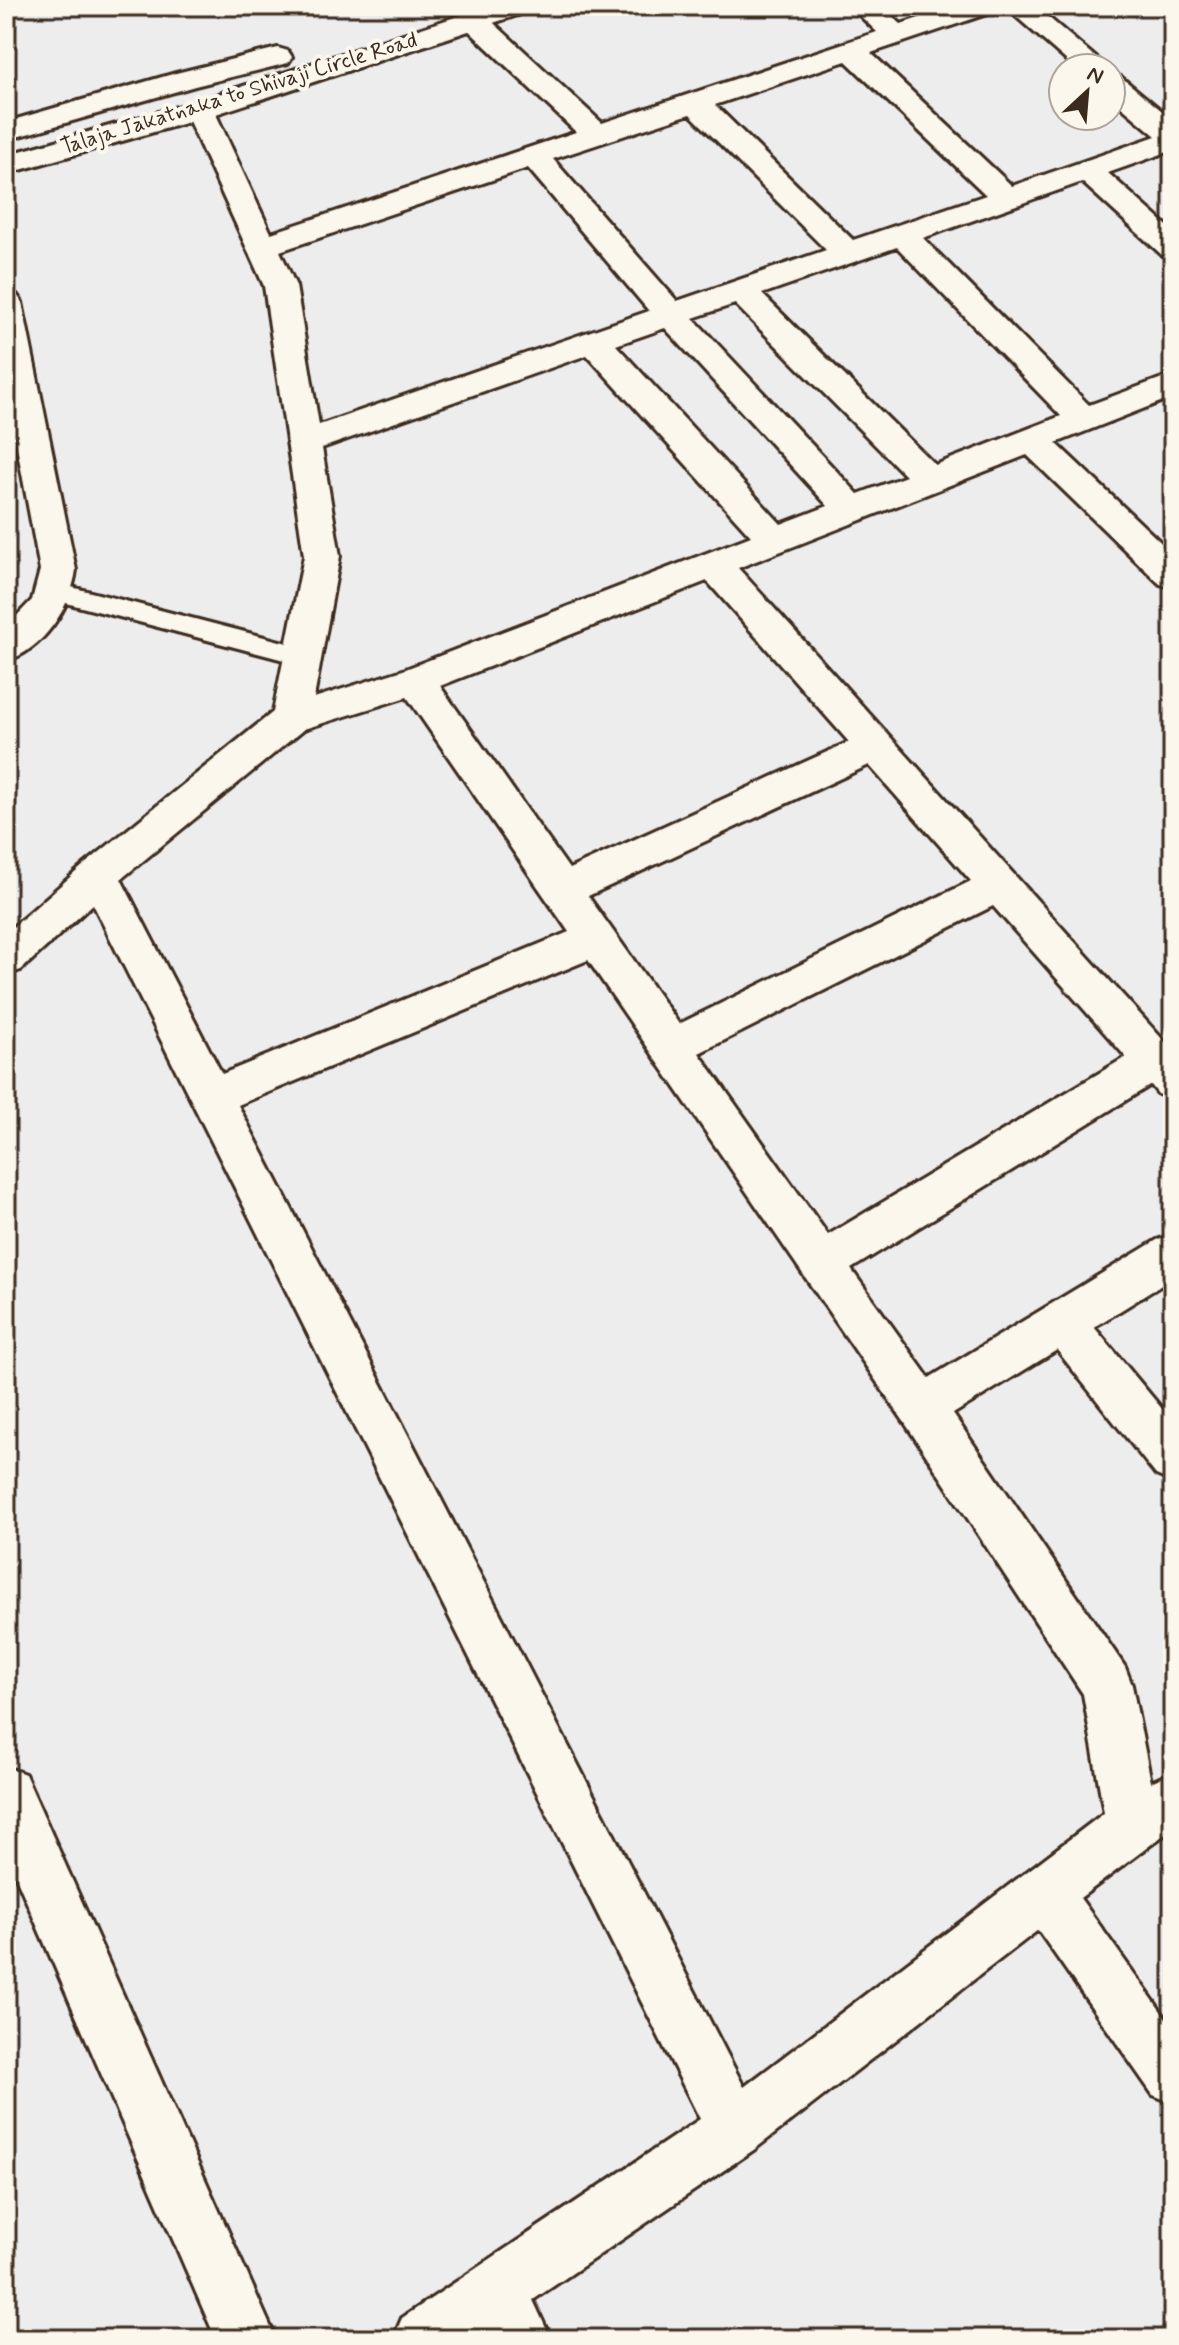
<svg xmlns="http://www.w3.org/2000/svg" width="1179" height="2345" font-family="Mynerve,sans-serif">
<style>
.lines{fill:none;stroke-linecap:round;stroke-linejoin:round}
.service-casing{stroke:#3b2a1e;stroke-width:6}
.minor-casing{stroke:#3b2a1e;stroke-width:6}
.trunk-casing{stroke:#3b2a1e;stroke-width:6}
.service{fill:#fbf7ec;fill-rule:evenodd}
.minor{fill:#fbf7ec;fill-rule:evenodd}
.trunk{fill:#fbf7ec;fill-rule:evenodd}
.labels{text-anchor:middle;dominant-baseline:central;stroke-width:8;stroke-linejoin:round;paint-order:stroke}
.far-street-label{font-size:22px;fill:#3b2a1e;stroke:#fbf7ec}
</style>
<rect width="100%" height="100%" fill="#eeedee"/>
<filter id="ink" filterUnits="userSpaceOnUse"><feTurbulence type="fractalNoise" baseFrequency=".0125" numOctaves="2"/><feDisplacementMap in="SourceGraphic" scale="16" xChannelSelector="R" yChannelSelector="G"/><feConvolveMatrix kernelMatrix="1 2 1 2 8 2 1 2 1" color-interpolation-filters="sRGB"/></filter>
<g filter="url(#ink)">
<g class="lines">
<defs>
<polygon id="service" points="56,583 303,647 312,649 316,656 312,663 303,665 47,598 44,592 47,586"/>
<g id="minor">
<path d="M850 6H881L901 24 955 6H997L993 12 871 53 1012 186 1156 136 1111 98V74L1121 77 1173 120V150L1108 173 1173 231V258L1162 255 1082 182 923 238 1089 405 1173 374V397L1056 443 1173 554V588L1160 584 1027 455 738 568 1173 1051V1099L1158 1094 1151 1085 851 1269 929 1378 1157 1240 1173 1234V1278L1094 1327 1173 1422V1482L1156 1475 1057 1350 953 1414 1125 1667 1132 1685 1151 1782 1173 1772V1828L1080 1898 1173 2028V2103L1153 2095 1038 1930 755 2149 533 2300 551 2339H490L486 2332 475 2339H393L402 2318 700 2119 93 904 21 970 6 975V933L85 864 273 712 304 556 264 286 184 110 188 104 199 101 210 104 214 110 271 233 576 132 464 26 460 20 464 14 474 11 484 14 602 123 877 32ZM846 61 986 195 853 240 715 105ZM690 114 826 250 677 301 553 159ZM528 168 649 311 319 425 296 286 280 251ZM897 247 1061 416 935 465 762 294ZM735 304 906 476 858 494 693 318ZM665 328 828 506 781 524 616 345ZM587 355 751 536 403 670 314 698 340 556 322 448ZM707 581 849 742 569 869 440 686ZM407 697 569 932 222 1074 121 879 304 729ZM869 765 971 881 679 1024 588 896ZM993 906 1126 1057 828 1235 699 1053ZM588 960 905 1423 1083 1694 1104 1813 744 2087 238 1105Z"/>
<polygon points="1004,6 1035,6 1108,68 1075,68"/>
<path d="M6 292 17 295 22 302 76 570C71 607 43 650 6 661V627L32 600 40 570 6 388Z"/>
<polygon points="6,1767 25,1774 276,2339 216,2339 6,1854"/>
</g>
<g id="trunk">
<polygon points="489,6 531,6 527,12 210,116 6,174 6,155 188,104"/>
<polygon points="278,48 288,51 292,57 288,63 195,86 6,140 6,122 176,73"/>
</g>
</defs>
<use href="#service" class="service-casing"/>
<use href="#minor" class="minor-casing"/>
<use href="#trunk" class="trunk-casing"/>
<use href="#service" class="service"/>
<use href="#minor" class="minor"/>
<use href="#trunk" class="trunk"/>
</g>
</g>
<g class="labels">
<g class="far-street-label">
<text transform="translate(239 94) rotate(-17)">Talaja Jakatnaka to Shivaji Circle Road</text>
</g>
</g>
<rect width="1179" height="2345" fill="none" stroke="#fbf7ec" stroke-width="32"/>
<rect x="16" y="16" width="1147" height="2313" fill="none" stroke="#3b2a1e" stroke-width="3" filter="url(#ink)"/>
<g transform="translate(1087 92) rotate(26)"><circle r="38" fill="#fbf7ec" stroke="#aea59a" stroke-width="2"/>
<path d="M0-6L14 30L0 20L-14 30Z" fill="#3b2a1e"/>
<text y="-12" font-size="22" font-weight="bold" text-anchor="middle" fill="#3b2a1e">N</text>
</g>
</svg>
